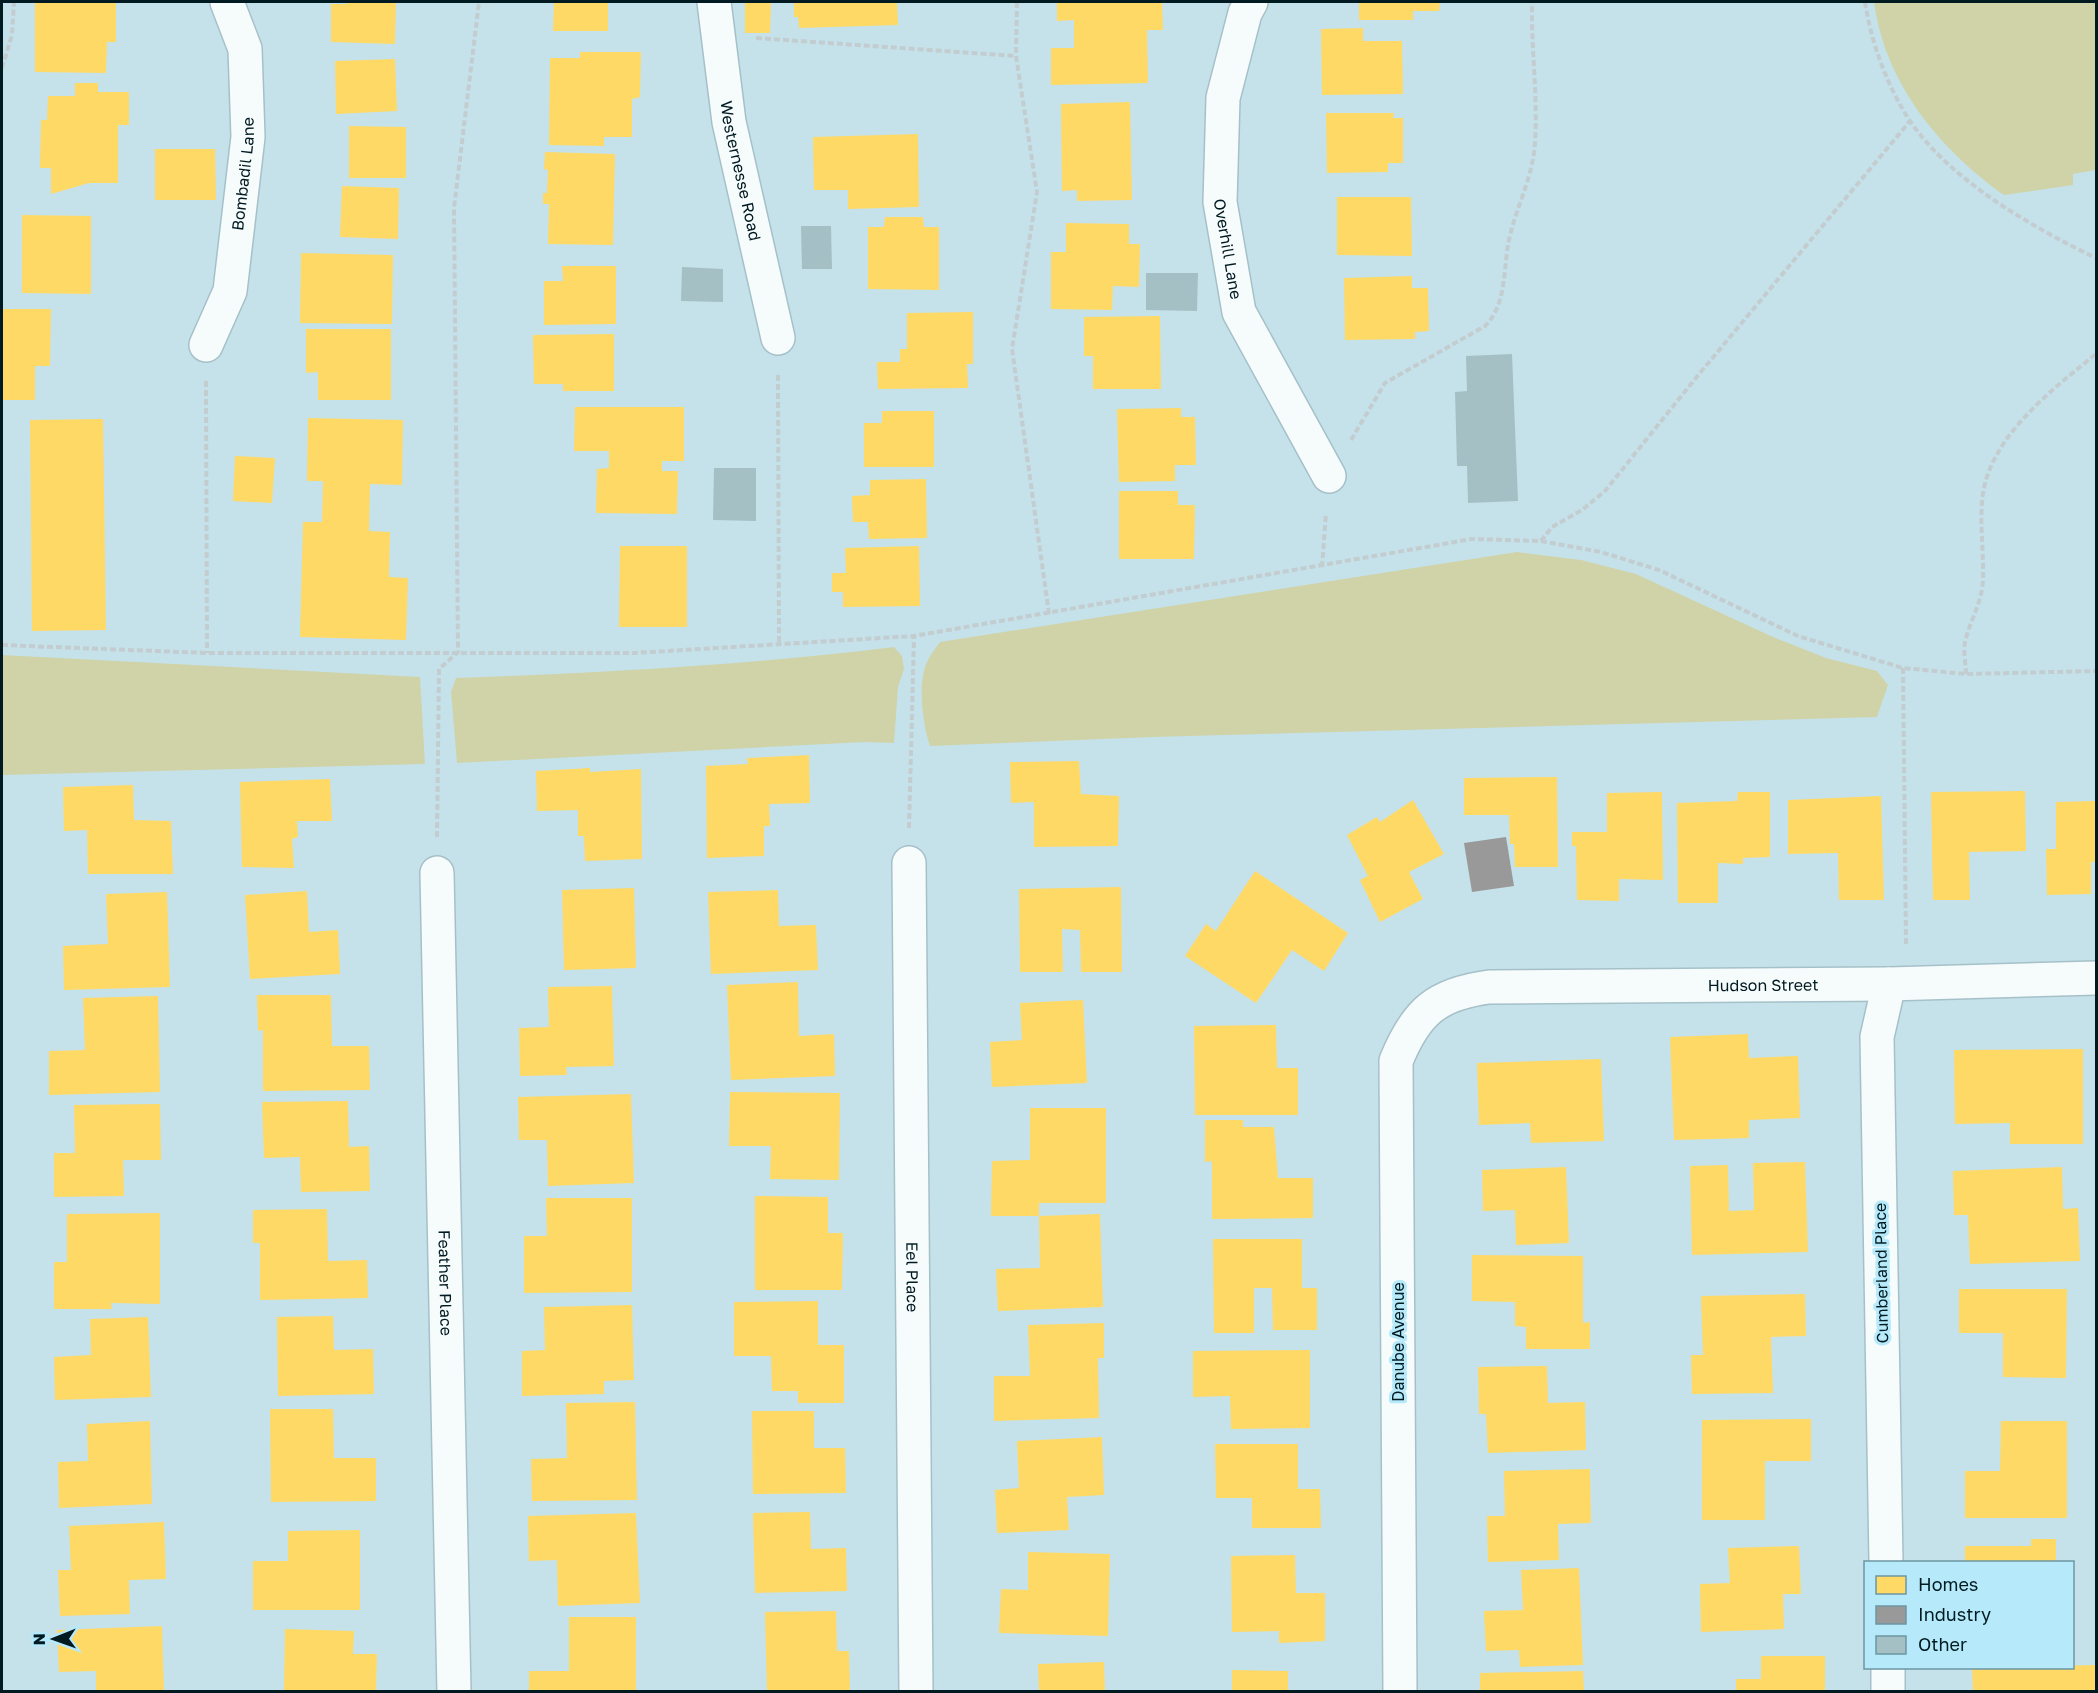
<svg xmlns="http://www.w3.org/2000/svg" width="2098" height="1693" font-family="'Golos Text',sans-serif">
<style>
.green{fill:#d0d3a7}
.homes{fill:#ffd966}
.industry{fill:#999}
.building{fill:#a5c0c4}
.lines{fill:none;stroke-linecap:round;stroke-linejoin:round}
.minor-casing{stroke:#a6c0c8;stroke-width:36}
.path{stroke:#c3cccf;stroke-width:4;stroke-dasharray:6 3;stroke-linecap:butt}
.minor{stroke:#f6fbfc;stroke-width:33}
.labels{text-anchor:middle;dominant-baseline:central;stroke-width:6;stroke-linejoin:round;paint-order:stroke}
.street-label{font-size:16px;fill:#001a21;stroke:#b6eafa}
</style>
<rect width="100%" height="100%" fill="#c5e2eb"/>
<g class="green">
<path d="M1874 2H2096V170L2073 174V185L2004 195C1939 149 1885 83 1874 2Z"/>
<path d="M1517 552 1581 560 1636 574 1773 637 1826 658 1877 671 1888 685 1877 717 1152 737 930 746C923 725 917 684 927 662 930 655 936 648 940 642Z"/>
<path d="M894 647 902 656 904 669 898 687 894 743 865 742 457 763 451 692 456 678C603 673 748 665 894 647Z"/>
<polygon points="2,655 420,677 425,764 2,775"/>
</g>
<g class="homes">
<polygon points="35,2 116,2 116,42 107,42 106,73 35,72"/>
<polygon points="347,2 396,2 395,44 331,42 331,4 347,4"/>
<polygon points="554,2 608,2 608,31 553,31"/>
<polygon points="745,2 771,2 770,33 745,33"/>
<polygon points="794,2 897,2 898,25 799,28 798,17 794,17"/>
<polygon points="1057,2 1162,2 1163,30 1147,30 1148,83 1051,85 1051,48 1074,48 1074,20 1057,21"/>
<polygon points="1359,2 1440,2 1439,11 1413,11 1413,20 1359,20"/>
<polygon points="1363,28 1363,41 1402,41 1403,94 1322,95 1321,29"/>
<polygon points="580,52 641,52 640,97 632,99 632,137 604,137 604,146 549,145 550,58 580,58"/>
<polygon points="395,59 397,111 336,114 335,61"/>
<polygon points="75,83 98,83 98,92 129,92 129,125 118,125 118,183 89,183 51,194 51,168 40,168 41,120 47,120 48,96 75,96"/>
<polygon points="1130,102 1132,200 1077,201 1077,190 1062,191 1061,104"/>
<polygon points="1326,113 1394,113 1393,118 1403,118 1403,163 1388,163 1388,172 1327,173"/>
<polygon points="349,126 406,127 406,178 349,178"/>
<polygon points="918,134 919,207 848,209 848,190 814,190 813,137"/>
<polygon points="155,149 215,149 216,200 155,200"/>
<polygon points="545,152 615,154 613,245 548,244 549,204 543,204 543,193 547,193 548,170 544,169"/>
<polygon points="342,186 399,188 398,239 340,237"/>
<polygon points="1337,197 1411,197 1412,256 1337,255"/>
<polygon points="22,215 91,216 91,294 22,293"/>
<polygon points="885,217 923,217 924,227 939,227 939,290 868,289 868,227 884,227"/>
<polygon points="1066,223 1129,224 1129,244 1140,244 1139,287 1113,286 1112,310 1051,309 1051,252 1066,252"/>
<polygon points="301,253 393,255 392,324 300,323"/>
<polygon points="562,266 616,266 616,324 544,325 544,281 563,281"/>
<polygon points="1412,276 1412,288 1428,288 1429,331 1415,332 1415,339 1345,340 1344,278"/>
<polygon points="2,309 51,309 50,366 35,366 35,400 2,400"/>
<polygon points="973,312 973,364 967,364 968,388 878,389 877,362 900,362 900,349 907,349 907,313"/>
<polygon points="1160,316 1161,389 1093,389 1093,356 1084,356 1084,317"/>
<polygon points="306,329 391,329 391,400 318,400 318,372 306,373"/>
<polygon points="614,334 614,391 563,391 563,384 534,384 533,335"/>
<polygon points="575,407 684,407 684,461 662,461 662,471 678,471 677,514 596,513 597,469 609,468 609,451 574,451"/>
<polygon points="1181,408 1181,417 1195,417 1196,465 1175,465 1175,481 1119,482 1117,409"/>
<polygon points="882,411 934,411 934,467 864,467 864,423 882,423"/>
<polygon points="308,418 403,420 402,485 370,484 369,531 390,532 389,577 408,578 406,640 300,637 303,522 322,522 323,481 307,481"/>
<polygon points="103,419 106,630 32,631 30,420"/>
<polygon points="235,456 275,458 272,503 233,501"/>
<polygon points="926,479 927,538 869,539 868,522 853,522 852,496 870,495 870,480"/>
<polygon points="1119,491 1178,491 1178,505 1195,505 1194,559 1119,559"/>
<polygon points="620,546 687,546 687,627 619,627"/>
<polygon points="919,546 920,606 843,607 843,592 832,592 832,573 846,573 845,548"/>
<polygon points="809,755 810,803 769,804 770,826 764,826 764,856 707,858 706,766 748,764 747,758"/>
<polygon points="1079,761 1081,794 1119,796 1118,846 1034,847 1034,802 1011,803 1010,762"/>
<polygon points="590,768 590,772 641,769 642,859 585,861 584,836 578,836 578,810 537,811 536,771"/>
<polygon points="1557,777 1558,867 1515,867 1514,844 1510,844 1509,815 1464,815 1464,778"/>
<polygon points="330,779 332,821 297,821 298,837 292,839 294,868 242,867 240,782"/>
<polygon points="133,785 134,820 171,821 173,874 88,874 87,830 64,831 63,787"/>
<polygon points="2025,791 2026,851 1969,852 1970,900 1933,900 1931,792"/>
<polygon points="1662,792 1663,880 1619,879 1619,901 1577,900 1576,846 1572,846 1572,832 1607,832 1607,793"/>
<polygon points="1738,792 1770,792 1770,857 1743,858 1743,864 1718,863 1718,903 1678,903 1677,803 1737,801"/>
<polygon points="1881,796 1884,900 1839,900 1838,853 1788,854 1788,800"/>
<polygon points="1413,800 1444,854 1409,872 1423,899 1380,922 1360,880 1368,876 1347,835 1377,817 1380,822"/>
<polygon points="2096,801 2096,862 2091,862 2091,894 2047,895 2046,849 2056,849 2056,802"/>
<polygon points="1255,871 1348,933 1324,971 1292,950 1256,1003 1185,956 1206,924 1216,931"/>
<polygon points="1121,887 1122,972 1081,972 1080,930 1062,929 1063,972 1020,972 1019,889"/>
<polygon points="634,888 636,968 564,970 562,890"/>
<polygon points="778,890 779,926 816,925 818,970 711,974 708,892"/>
<polygon points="307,891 309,932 338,930 340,974 250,979 245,895"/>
<polygon points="167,892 170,987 64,990 63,946 108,944 106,894"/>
<polygon points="798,982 799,1036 834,1034 835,1076 731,1080 727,985"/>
<polygon points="612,986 614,1066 566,1067 567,1075 520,1076 519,1028 549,1027 548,987"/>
<polygon points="257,995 331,995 332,1046 369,1046 370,1090 263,1091 263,1030 258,1031"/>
<polygon points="158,996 160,1092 49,1095 49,1051 85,1050 83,998"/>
<polygon points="1083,1000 1087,1083 992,1087 990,1042 1022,1040 1020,1003"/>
<polygon points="1276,1025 1277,1068 1298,1068 1298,1115 1195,1115 1194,1026"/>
<polygon points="1748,1034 1749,1058 1798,1056 1800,1118 1749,1120 1749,1138 1674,1140 1670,1037"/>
<polygon points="2083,1049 2083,1144 2010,1144 2010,1123 1955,1124 1954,1050"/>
<polygon points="1601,1059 1604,1141 1531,1143 1530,1123 1479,1125 1477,1063"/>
<polygon points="730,1092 840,1093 839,1180 770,1179 771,1146 729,1146"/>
<polygon points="631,1094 634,1183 548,1186 547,1140 519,1140 518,1097"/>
<polygon points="348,1101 349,1147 369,1146 370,1191 301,1192 300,1157 264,1158 262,1102"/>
<polygon points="160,1104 161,1160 123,1160 124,1196 54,1197 54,1153 75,1153 74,1105"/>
<polygon points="1030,1108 1106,1108 1106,1203 1039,1203 1039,1216 1100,1214 1103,1307 998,1311 996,1269 1040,1268 1039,1216 991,1216 992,1161 1030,1160"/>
<polygon points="1205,1120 1243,1120 1243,1127 1274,1127 1278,1178 1313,1178 1313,1218 1212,1219 1212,1161 1205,1162"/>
<polygon points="1805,1162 1808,1252 1692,1255 1690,1166 1728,1165 1729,1211 1754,1210 1753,1163"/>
<polygon points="1566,1167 1569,1243 1516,1245 1515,1210 1483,1211 1482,1170"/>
<polygon points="2062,1167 2063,1209 2078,1208 2080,1261 1970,1264 1968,1215 1954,1215 1953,1171"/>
<polygon points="755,1196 828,1197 828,1233 843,1233 842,1290 755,1290"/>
<polygon points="546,1198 632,1198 632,1292 524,1293 524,1236 547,1236"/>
<polygon points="327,1209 328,1261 367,1260 368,1298 260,1300 260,1243 253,1243 253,1210"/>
<polygon points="160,1213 160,1304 111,1303 112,1309 54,1309 54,1262 67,1262 67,1214"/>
<polygon points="1213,1239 1302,1239 1302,1288 1317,1288 1317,1330 1273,1330 1272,1288 1254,1288 1254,1333 1214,1333"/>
<polygon points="1472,1255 1583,1256 1583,1323 1590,1322 1590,1349 1526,1349 1526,1327 1515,1326 1515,1302 1472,1301"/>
<polygon points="1959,1289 2067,1289 2066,1378 2003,1377 2003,1333 1959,1333"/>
<polygon points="1805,1294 1806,1336 1771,1337 1773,1393 1692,1394 1691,1355 1703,1355 1701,1296"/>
<polygon points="818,1301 818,1345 844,1345 844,1403 798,1403 798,1391 772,1391 771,1356 734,1356 734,1302"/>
<polygon points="632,1305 634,1380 604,1381 604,1394 522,1396 522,1351 545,1350 544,1307"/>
<polygon points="333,1316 334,1350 373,1349 374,1394 278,1396 277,1317"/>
<polygon points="148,1317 151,1397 55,1400 54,1357 91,1355 90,1319"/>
<polygon points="1104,1323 1104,1358 1098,1358 1099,1418 994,1421 994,1376 1030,1376 1028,1325"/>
<polygon points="1310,1350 1310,1428 1231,1429 1230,1396 1193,1397 1193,1351"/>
<polygon points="1547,1366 1548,1403 1585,1402 1586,1450 1488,1453 1486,1414 1479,1414 1478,1367"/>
<polygon points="635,1402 637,1500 532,1501 531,1459 567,1458 566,1403"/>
<polygon points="270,1409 333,1409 334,1458 376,1458 376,1501 271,1502"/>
<polygon points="752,1411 814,1411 814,1448 845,1448 846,1493 753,1494"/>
<polygon points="1811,1419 1811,1461 1765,1461 1765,1520 1702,1520 1702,1420"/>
<polygon points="150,1421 152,1504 59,1508 58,1462 88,1461 87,1424"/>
<polygon points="2001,1421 2067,1421 2067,1518 1965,1518 1965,1471 2000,1471"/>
<polygon points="1102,1437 1104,1495 1067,1497 1069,1530 997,1533 995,1490 1019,1488 1017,1441"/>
<polygon points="1215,1444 1298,1444 1298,1489 1320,1489 1321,1528 1252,1528 1252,1498 1216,1498"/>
<polygon points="1590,1469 1591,1523 1558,1524 1559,1560 1488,1562 1487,1516 1505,1516 1504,1471"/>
<polygon points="810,1512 811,1549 846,1548 847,1591 755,1593 753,1513"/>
<polygon points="636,1513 640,1603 558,1606 557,1560 529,1561 528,1516"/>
<polygon points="164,1522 166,1579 129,1580 130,1614 60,1616 58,1570 71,1570 69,1526"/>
<polygon points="360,1530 360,1610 253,1610 253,1561 288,1561 288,1531"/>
<polygon points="2031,1539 2056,1539 2056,1562 1965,1562 1965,1546 2031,1546"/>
<polygon points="1799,1546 1801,1594 1783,1594 1784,1629 1701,1632 1700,1584 1730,1583 1728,1548"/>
<polygon points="1028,1552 1110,1554 1108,1636 999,1633 1001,1589 1028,1590"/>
<polygon points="1295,1555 1296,1593 1325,1593 1325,1641 1279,1643 1279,1631 1232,1632 1231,1556"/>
<polygon points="1579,1568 1583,1665 1520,1667 1519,1650 1486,1651 1484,1611 1523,1610 1521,1570"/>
<polygon points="836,1611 837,1651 849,1651 850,1692 767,1692 765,1612"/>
<polygon points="569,1617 636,1617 636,1692 529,1692 529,1671 569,1671"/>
<polygon points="162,1626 164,1692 96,1692 96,1671 59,1672 57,1630"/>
<polygon points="285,1629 354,1631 353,1654 377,1654 376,1692 284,1692"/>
<polygon points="1761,1656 1825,1656 1825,1692 1736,1692 1736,1679 1761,1679"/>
<polygon points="1104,1662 1105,1692 1039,1692 1038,1664"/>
<polygon points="2096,1665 2096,1692 1973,1692 1972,1668"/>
<polygon points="1232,1670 1288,1671 1288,1692 1232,1692"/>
<polygon points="1583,1671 1584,1692 1480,1692 1480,1673"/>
</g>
<polygon class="industry" points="1506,837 1514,886 1472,892 1464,843"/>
<g class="building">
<polygon points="801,226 831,226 832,269 802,269"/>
<polygon points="682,267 723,269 723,302 681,301"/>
<polygon points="1146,273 1198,273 1197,311 1146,310"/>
<polygon points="1512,354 1518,501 1468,503 1467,466 1457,466 1455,392 1467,391 1466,356"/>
<polygon points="714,468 756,468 756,521 713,520"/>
</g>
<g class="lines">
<defs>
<g id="minor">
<path id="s1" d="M714 2 729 122 778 338"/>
<path id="s2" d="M1251 2 1245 13 1223 98 1220 202 1239 312 1329 476"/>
<path id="s3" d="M206 345 230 291 248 137 245 49 227 2"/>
<path id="s4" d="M909 863 916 1692"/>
<path id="s5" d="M437 873 454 1692"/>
<polyline points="1886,1562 1877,1037 1889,984"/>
<polyline points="1888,1668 1888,1692"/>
<path id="s6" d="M1400 1692 1396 1061C1416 1012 1436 994 1489 987L1889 984 2096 978"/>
</g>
</defs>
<use href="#minor" class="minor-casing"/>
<g class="path">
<polyline points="1017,2 1016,56 1037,192 1012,349 1049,614"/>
<path d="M1865 2C1871 42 1887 86 1910 121 1951 181 2032 227 2096 258"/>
<polyline points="756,38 1016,56"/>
<polyline points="2,68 12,35 14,2"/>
<polyline points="778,375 779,644"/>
<polyline points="206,381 207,653"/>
<path d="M1351 440 1385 383 1485 326C1507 305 1503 268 1509 240 1516 207 1533 177 1535 143 1538 96 1531 49 1532 2"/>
<polyline points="1541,541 1552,527 1582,510 1605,491 1695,379 1910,121"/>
<polyline points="1322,567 1326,513"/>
<polyline points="2,645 207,653 634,653 914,636 1472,539 1541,541 1601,552 1659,570 1798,636 1903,668 1966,674 2096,671"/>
<polyline points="1903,668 1906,946"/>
<path d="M1966 674C1966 664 1963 651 1965 642 1970 620 1982 603 1983 580 1984 551 1979 522 1983 493 1992 435 2054 388 2096 354"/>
<polyline points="909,828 914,636"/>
<polyline points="437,837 439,669 458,652 454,208 479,2"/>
</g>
<use href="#minor" class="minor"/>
</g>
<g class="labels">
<g class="street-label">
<text stroke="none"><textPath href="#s1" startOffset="171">Westernesse Road</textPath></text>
<text stroke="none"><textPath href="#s3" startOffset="177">Bombadil Lane</textPath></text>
<text stroke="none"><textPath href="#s2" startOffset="252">Overhill Lane</textPath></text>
<text stroke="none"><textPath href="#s6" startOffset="1032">Hudson Street</textPath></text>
<text transform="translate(1881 1273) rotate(-91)">Cumberland Place</text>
<text stroke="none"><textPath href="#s4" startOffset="414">Eel Place</textPath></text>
<text stroke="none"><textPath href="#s5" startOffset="410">Feather Place</textPath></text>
<text transform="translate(1398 1342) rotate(-90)">Danube Avenue</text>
</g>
</g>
<rect width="2098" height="1693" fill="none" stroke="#001a21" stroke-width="6"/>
<rect x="1864" y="1561" width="210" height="108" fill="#b6eafa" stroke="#6d97a3" stroke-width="1.5"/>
<rect x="1876" y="1576" width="30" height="18" fill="#ffd966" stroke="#6d97a3" stroke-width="1.5"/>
<text x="1918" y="1591" font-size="18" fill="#001a21">Homes</text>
<rect x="1876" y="1606" width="30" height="18" fill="#999999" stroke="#6d97a3" stroke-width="1.5"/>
<text x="1918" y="1621" font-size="18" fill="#001a21">Industry</text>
<rect x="1876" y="1636" width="30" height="18" fill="#a5c0c4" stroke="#6d97a3" stroke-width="1.5"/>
<text x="1918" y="1651" font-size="18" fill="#001a21">Other</text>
<g transform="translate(54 1639) rotate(269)" stroke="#b6eafa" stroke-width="4.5" paint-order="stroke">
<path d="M0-4.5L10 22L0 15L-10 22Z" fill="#001a21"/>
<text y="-9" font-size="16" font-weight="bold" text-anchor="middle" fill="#001a21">N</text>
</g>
</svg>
